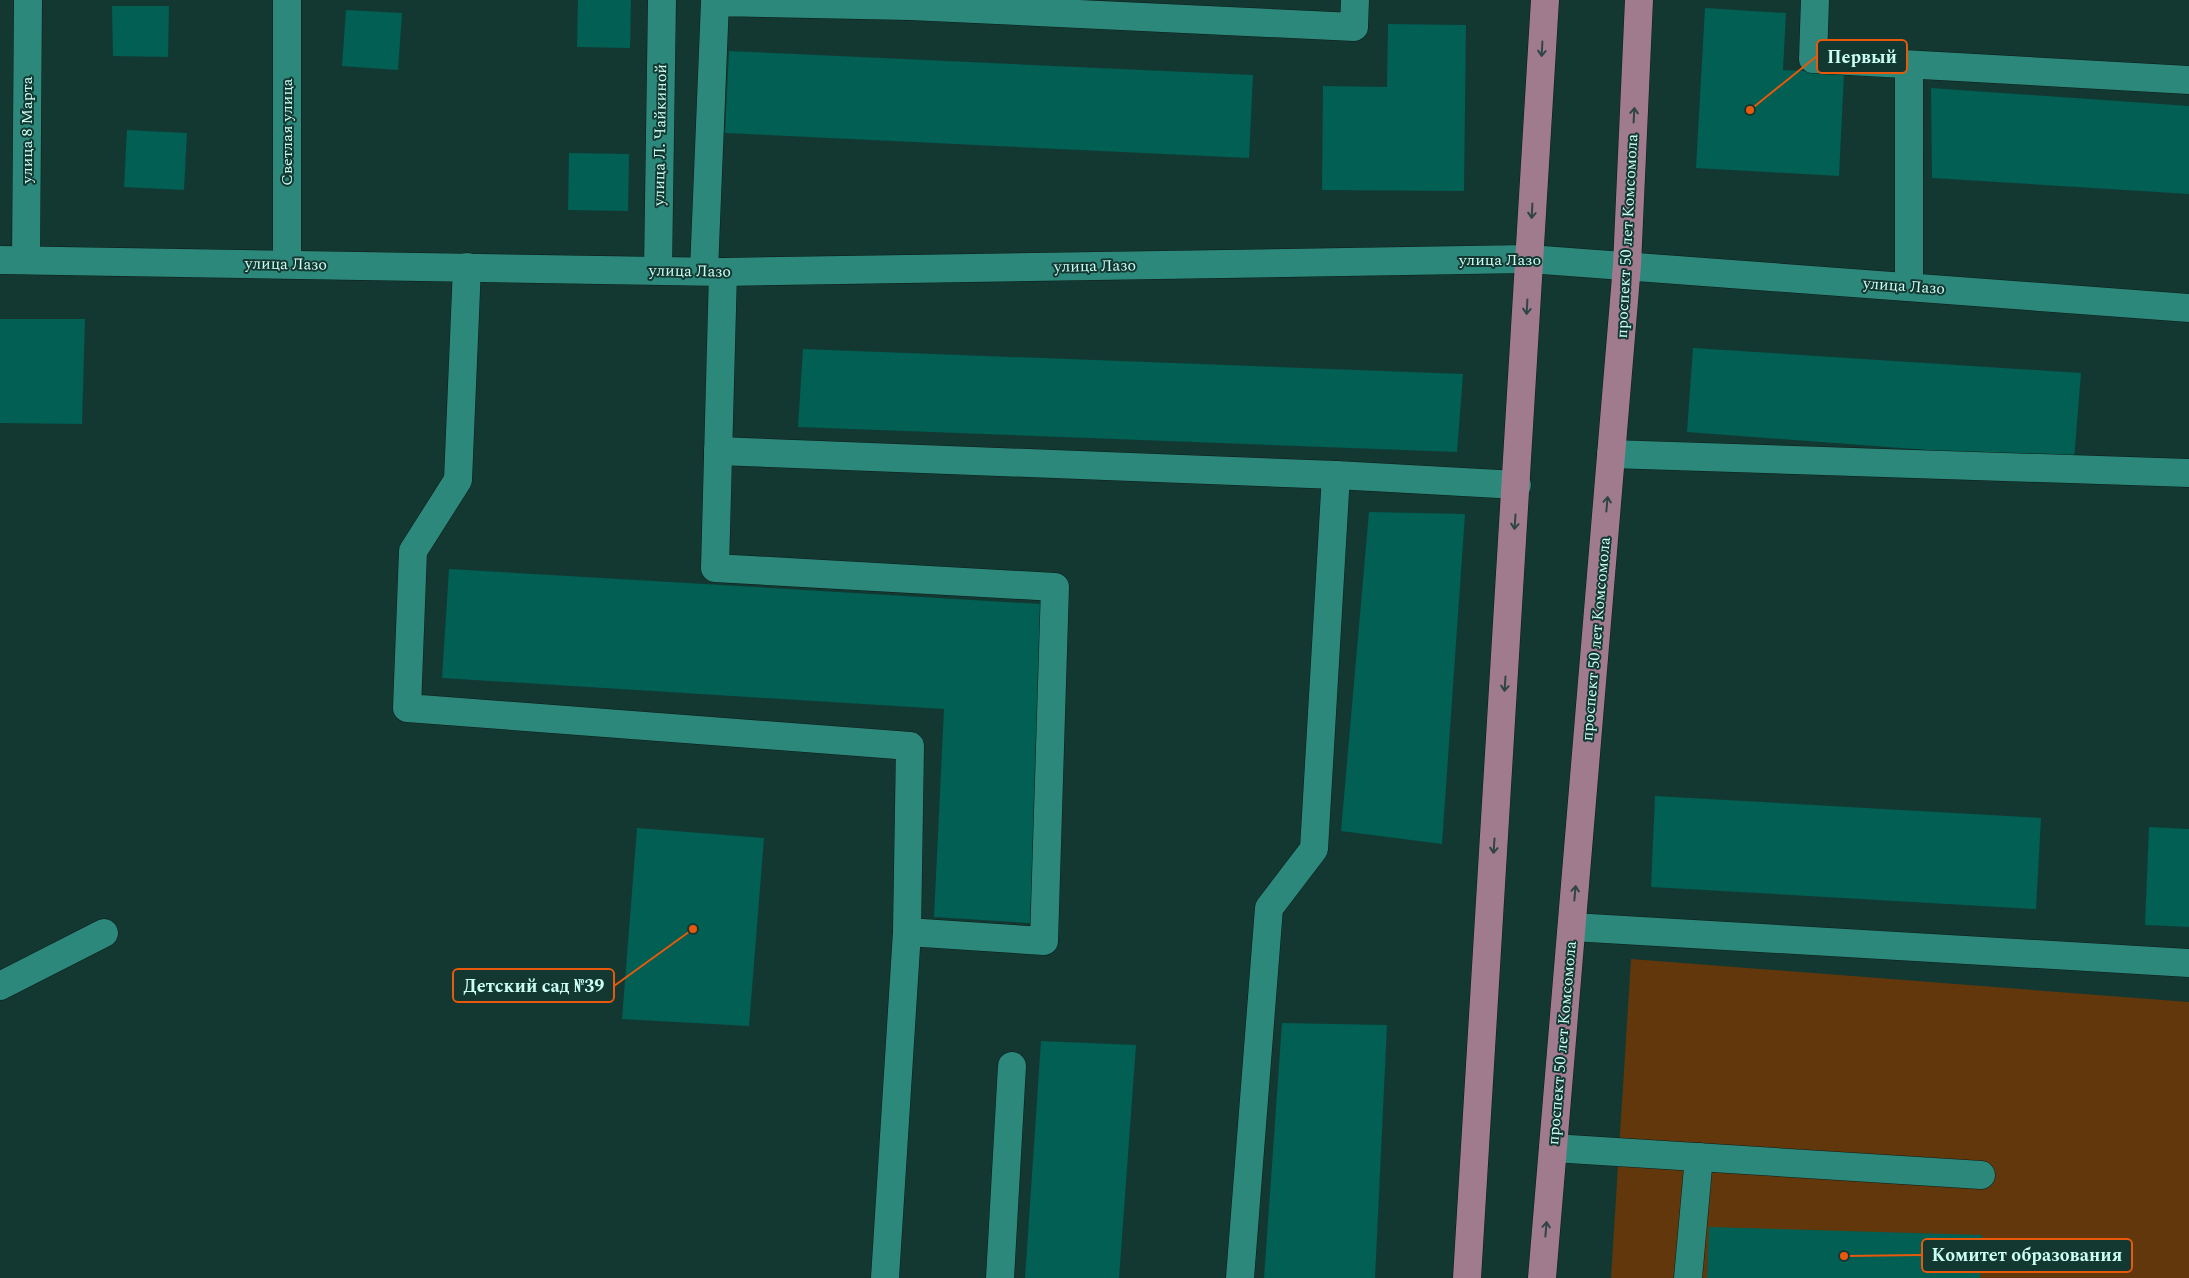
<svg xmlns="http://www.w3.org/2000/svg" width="2189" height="1278" font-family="Spectral,serif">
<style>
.green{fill:#61370b}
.building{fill:#015f53}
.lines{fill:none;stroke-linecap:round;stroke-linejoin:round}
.minor-casing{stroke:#0d1c19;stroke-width:29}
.major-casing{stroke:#0d1c19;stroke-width:29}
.minor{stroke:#2c887a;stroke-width:28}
.major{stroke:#a07b8e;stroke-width:28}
.oneway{stroke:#2f4544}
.labels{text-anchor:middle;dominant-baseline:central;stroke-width:4;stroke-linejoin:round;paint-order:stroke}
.street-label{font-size:16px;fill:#cbfff4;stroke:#133832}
.leader{fill:none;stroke:#e8590c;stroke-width:2}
.callout-dot{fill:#e8590c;stroke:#133832;stroke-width:2}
.callout{fill:#133832;stroke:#e8590c;stroke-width:2}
.callout-label{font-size:18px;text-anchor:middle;font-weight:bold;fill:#cbfff4}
</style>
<rect width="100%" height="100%" fill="#133832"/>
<polygon class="green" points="1631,959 2189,1002 2189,1278 1611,1278"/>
<g class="building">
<polygon points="578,0 631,0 630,48 577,47"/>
<polygon points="112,6 169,6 168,57 113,56"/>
<polygon points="1705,8 1786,13 1783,70 1844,73 1839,176 1696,168"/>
<polygon points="346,10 402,13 398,70 342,66"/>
<polygon points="1388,24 1466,25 1464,191 1322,190 1323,86 1387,87"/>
<polygon points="729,51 1253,75 1249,158 725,133"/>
<polygon points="1931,88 2189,106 2189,194 1932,178"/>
<polygon points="127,130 187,133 184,190 124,187"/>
<polygon points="569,153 629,154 628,211 568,210"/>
<polygon points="0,319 85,319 82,424 0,423"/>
<polygon points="1693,348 2081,373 2074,461 1687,432"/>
<polygon points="803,349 1463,374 1457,452 798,427"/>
<polygon points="1369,512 1465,514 1442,844 1341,831"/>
<polygon points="449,569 1041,604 1030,923 934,917 944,709 442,678"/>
<polygon points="1655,796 2041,818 2036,909 1651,887"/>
<polygon points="2149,827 2189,829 2189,927 2145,925"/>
<polygon points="637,828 764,838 749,1026 622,1019"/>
<polygon points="1282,1023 1387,1025 1375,1278 1264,1278"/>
<polygon points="1041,1041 1136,1045 1119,1278 1025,1278"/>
<polygon points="1709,1227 1982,1235 1980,1278 1707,1278"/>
</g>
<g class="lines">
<defs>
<g id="minor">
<polyline points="1815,0 1813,59 2189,80"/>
<polyline points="0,260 723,272 1529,259 2189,308"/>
<polyline points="26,260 28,0"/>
<polyline points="287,264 287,0"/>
<polyline points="467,267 458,480 413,551 407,708 910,746 907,932 1044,941 1055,587 715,568 723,272"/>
<polyline points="658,270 662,0"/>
<polyline points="704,271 715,2 910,6 1354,27 1355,0"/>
<polyline points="1909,287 1909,65"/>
<polyline points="718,451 1336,475 1314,849 1269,908 1240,1278"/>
<polyline points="1611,454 2189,473"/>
<polyline points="1336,475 1517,485"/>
<polyline points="1572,927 2189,963"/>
<polyline points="0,986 104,933"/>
<polyline points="1553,1148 1981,1175"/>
<polyline points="885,1278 907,932"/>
<polyline points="1000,1278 1012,1066"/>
<polyline points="1688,1278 1699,1157"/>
</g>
<g id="major">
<polyline points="1467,1278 1545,0"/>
<polyline points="1542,1278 1627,265 1639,0"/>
</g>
</defs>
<use href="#minor" class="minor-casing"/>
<use href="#major" class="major-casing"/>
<use href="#minor" class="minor"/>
<use href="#major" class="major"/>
</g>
<defs><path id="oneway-shaft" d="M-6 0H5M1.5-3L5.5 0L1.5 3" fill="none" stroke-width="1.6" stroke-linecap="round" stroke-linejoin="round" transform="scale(1.25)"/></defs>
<g class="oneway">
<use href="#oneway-shaft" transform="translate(1542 49) rotate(93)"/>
<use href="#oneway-shaft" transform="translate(1634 115) rotate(-87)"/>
<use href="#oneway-shaft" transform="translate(1532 211) rotate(93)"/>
<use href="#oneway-shaft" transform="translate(1527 307) rotate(93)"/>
<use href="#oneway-shaft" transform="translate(1607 504) rotate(-85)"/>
<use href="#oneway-shaft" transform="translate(1515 522) rotate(94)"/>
<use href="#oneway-shaft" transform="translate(1505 684) rotate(94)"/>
<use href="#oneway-shaft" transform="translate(1494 846) rotate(94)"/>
<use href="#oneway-shaft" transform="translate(1575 893) rotate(-85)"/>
<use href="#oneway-shaft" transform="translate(1546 1229) rotate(-85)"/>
</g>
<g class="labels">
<g class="street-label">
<text transform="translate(27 130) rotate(-90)">улица 8 Марта</text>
<text transform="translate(287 132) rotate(-90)">Светлая улица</text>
<text transform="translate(660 135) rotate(-89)">улица Л. Чайкиной</text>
<text transform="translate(1627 236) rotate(-87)">проспект 50 лет Комсомола</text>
<text x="1500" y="260">улица Лазо</text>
<text transform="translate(286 264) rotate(1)">улица Лазо</text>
<text transform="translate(1095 266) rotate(-1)">улица Лазо</text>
<text transform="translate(690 271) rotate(1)">улица Лазо</text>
<text transform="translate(1904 286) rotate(4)">улица Лазо</text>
<text transform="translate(1596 639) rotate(-85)">проспект 50 лет Комсомола</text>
<text transform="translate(1562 1043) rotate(-85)">проспект 50 лет Комсомола</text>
</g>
</g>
<path class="leader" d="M1750 110L1817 56M693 929L614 986M1844 1256L1922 1255"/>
<g class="callout-dot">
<circle cx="1750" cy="110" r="5"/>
<circle cx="693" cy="929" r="5"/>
<circle cx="1844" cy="1256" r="5"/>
</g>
<g class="callout">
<rect x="1817" y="40" width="90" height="33" rx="5"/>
<rect x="453" y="969" width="161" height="33" rx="5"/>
<rect x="1922" y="1239" width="210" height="33" rx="5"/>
</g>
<g class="callout-label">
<text x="1862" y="63">Первый</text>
<text x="534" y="992">Детский сад №39</text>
<text x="2027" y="1261">Комитет образования</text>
</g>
</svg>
